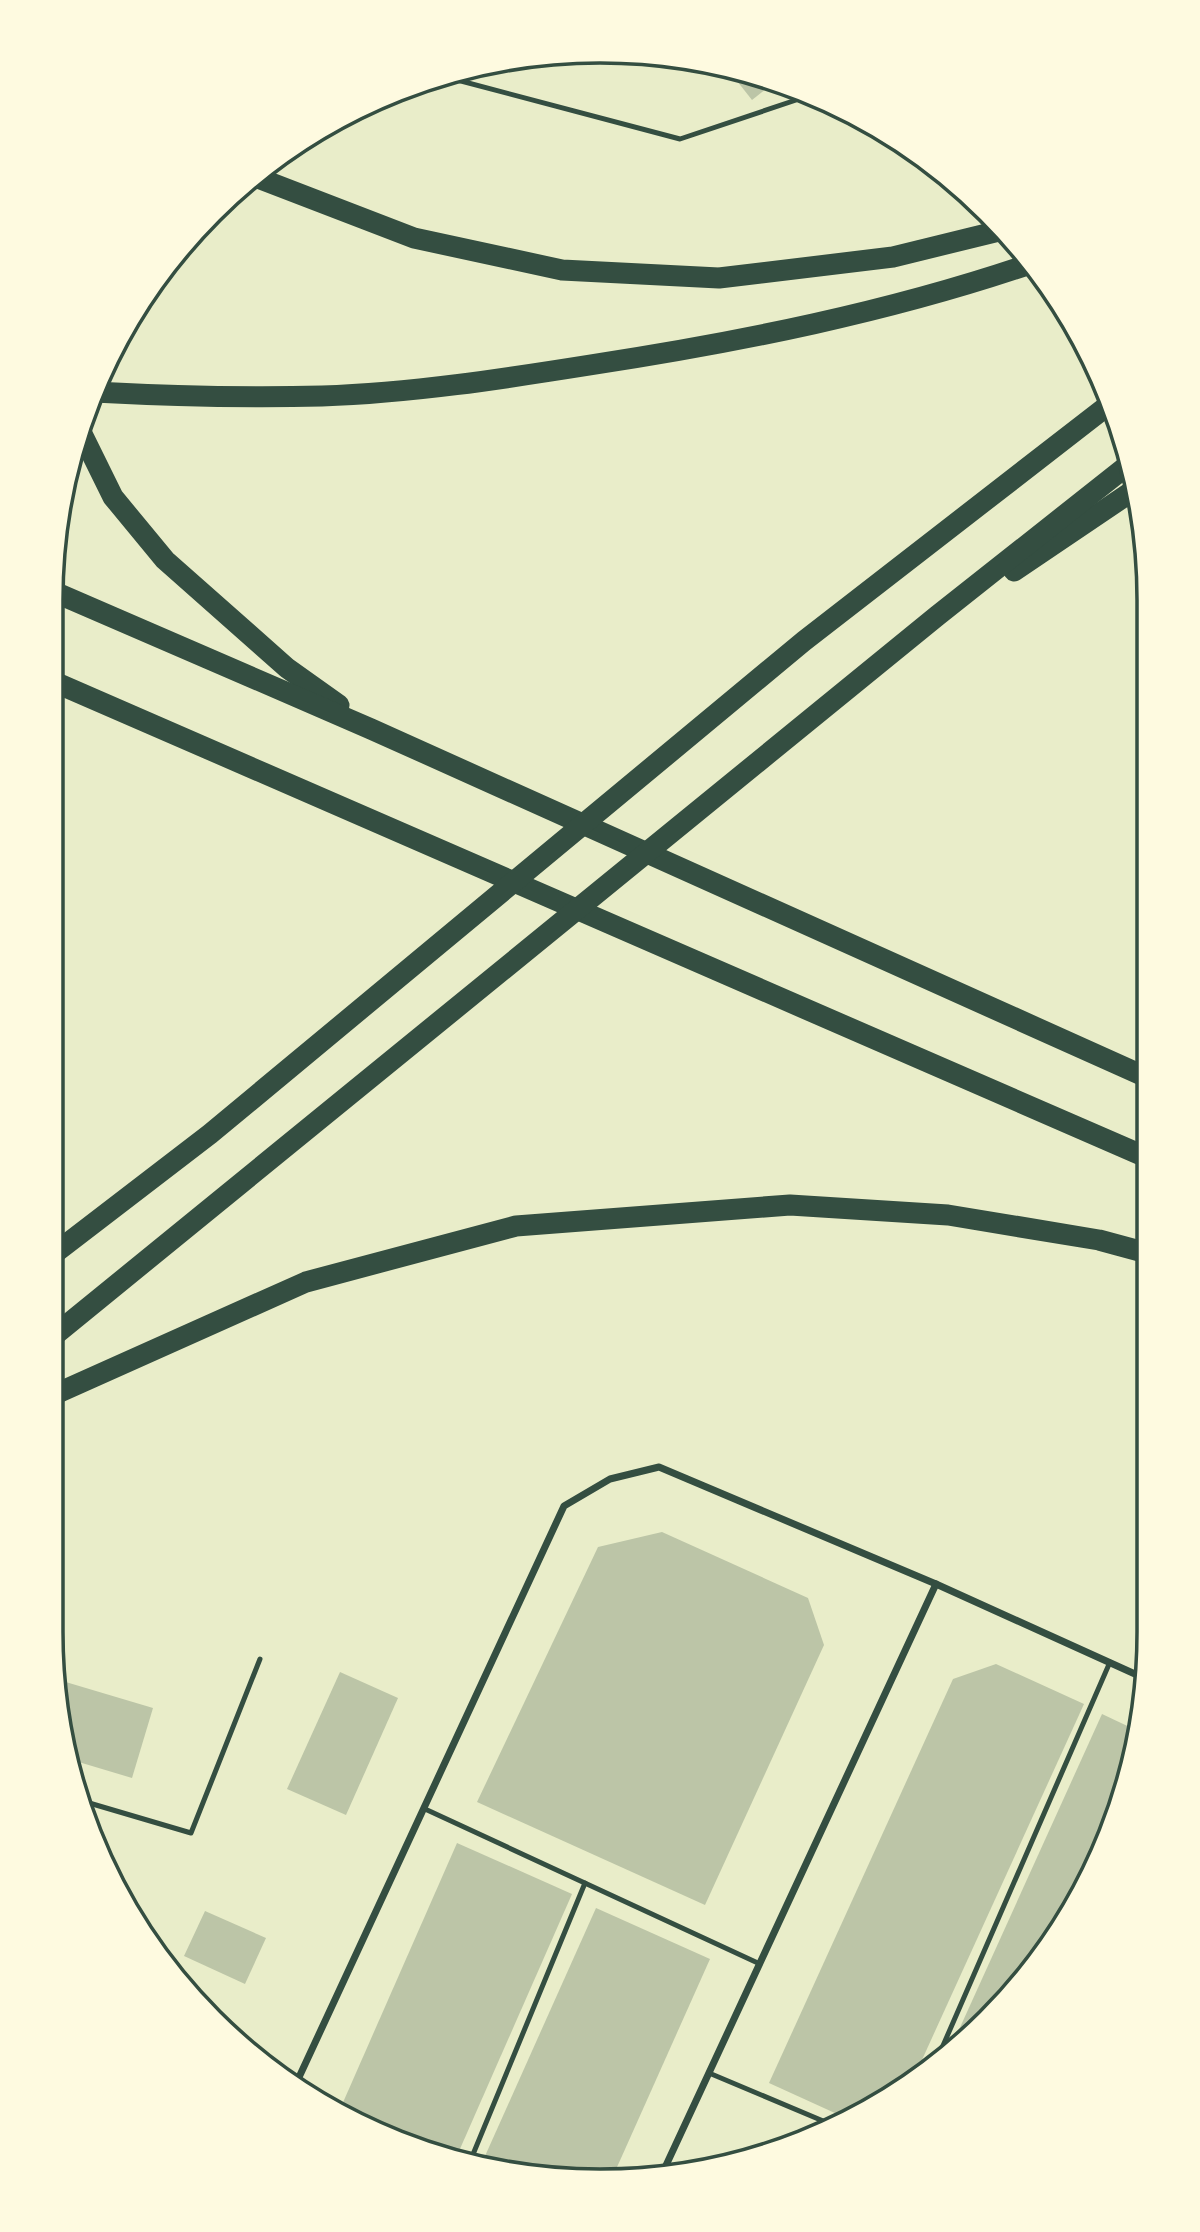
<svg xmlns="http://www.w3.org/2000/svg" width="1200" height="2232" font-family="Ubuntu,sans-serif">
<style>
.building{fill:#bcc5a7}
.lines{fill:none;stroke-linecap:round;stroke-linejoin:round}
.service{stroke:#344e41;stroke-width:5}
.minor{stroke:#344e41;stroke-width:7}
.motorway{stroke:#344e41;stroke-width:21}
.rim{fill:none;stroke:#344e41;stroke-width:3.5}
</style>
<rect width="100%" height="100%" fill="#e9edc9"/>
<g class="building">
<polygon points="726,67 743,70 775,82 752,100"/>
<polygon points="662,1532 808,1598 824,1645 705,1905 477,1802 598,1547"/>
<polygon points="996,1664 1084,1704 911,2084 848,2119 769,2083 953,1679"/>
<polygon points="340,1672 398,1698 346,1815 287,1789"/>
<polygon points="59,1680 153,1708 132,1778 72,1760"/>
<polygon points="1102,1714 1138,1731 1131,1774 1092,1875 988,2021 948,2054"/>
<polygon points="457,1843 572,1894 456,2158 341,2107"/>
<polygon points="596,1908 710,1959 622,2156 612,2178 481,2165"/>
<polygon points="205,1911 266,1938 245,1984 184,1956"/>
</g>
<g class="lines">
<g class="service">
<polyline points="442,76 680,139 811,95"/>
<polyline points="79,1800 191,1833 260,1659"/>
<polyline points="425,1809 760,1964"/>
<polyline points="935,2064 1110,1662"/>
<polyline points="709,2073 835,2126"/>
<polyline points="287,2081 297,2084"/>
<polyline points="469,2164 585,1883"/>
</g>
<g class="minor">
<polyline points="294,2088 564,1506 610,1479 659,1467 936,1584 1146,1679"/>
<polyline points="662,2174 936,1584"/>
</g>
<g class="motorway">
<polyline points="253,176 414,238 562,270 719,278 893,257 1003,230"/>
<path d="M94 392C170 396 246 398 322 396 411 393 502 379 590 365 740 342 890 312 1033 263"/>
<polyline points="80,430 113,497 165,560 287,668 339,705"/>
<polyline points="1014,571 1134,490"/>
<polyline points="52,591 371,729 1146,1077"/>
<polyline points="52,681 1146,1157"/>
<polyline points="51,1256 210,1134 804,641 1111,403"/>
<polyline points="51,1338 937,616 1128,465"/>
<polyline points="51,1396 306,1282 516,1226 790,1205 948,1215 1099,1240 1147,1253"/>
</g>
</g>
<path d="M0 0H1200V2232H0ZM600 63H600A537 537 0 0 1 1137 600V1632A537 537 0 0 1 600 2169H600A537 537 0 0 1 63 1632V600A537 537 0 0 1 600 63Z" fill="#fefae0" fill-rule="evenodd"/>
<path class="rim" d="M600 63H600A537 537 0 0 1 1137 600V1632A537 537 0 0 1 600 2169H600A537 537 0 0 1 63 1632V600A537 537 0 0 1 600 63Z"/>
</svg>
